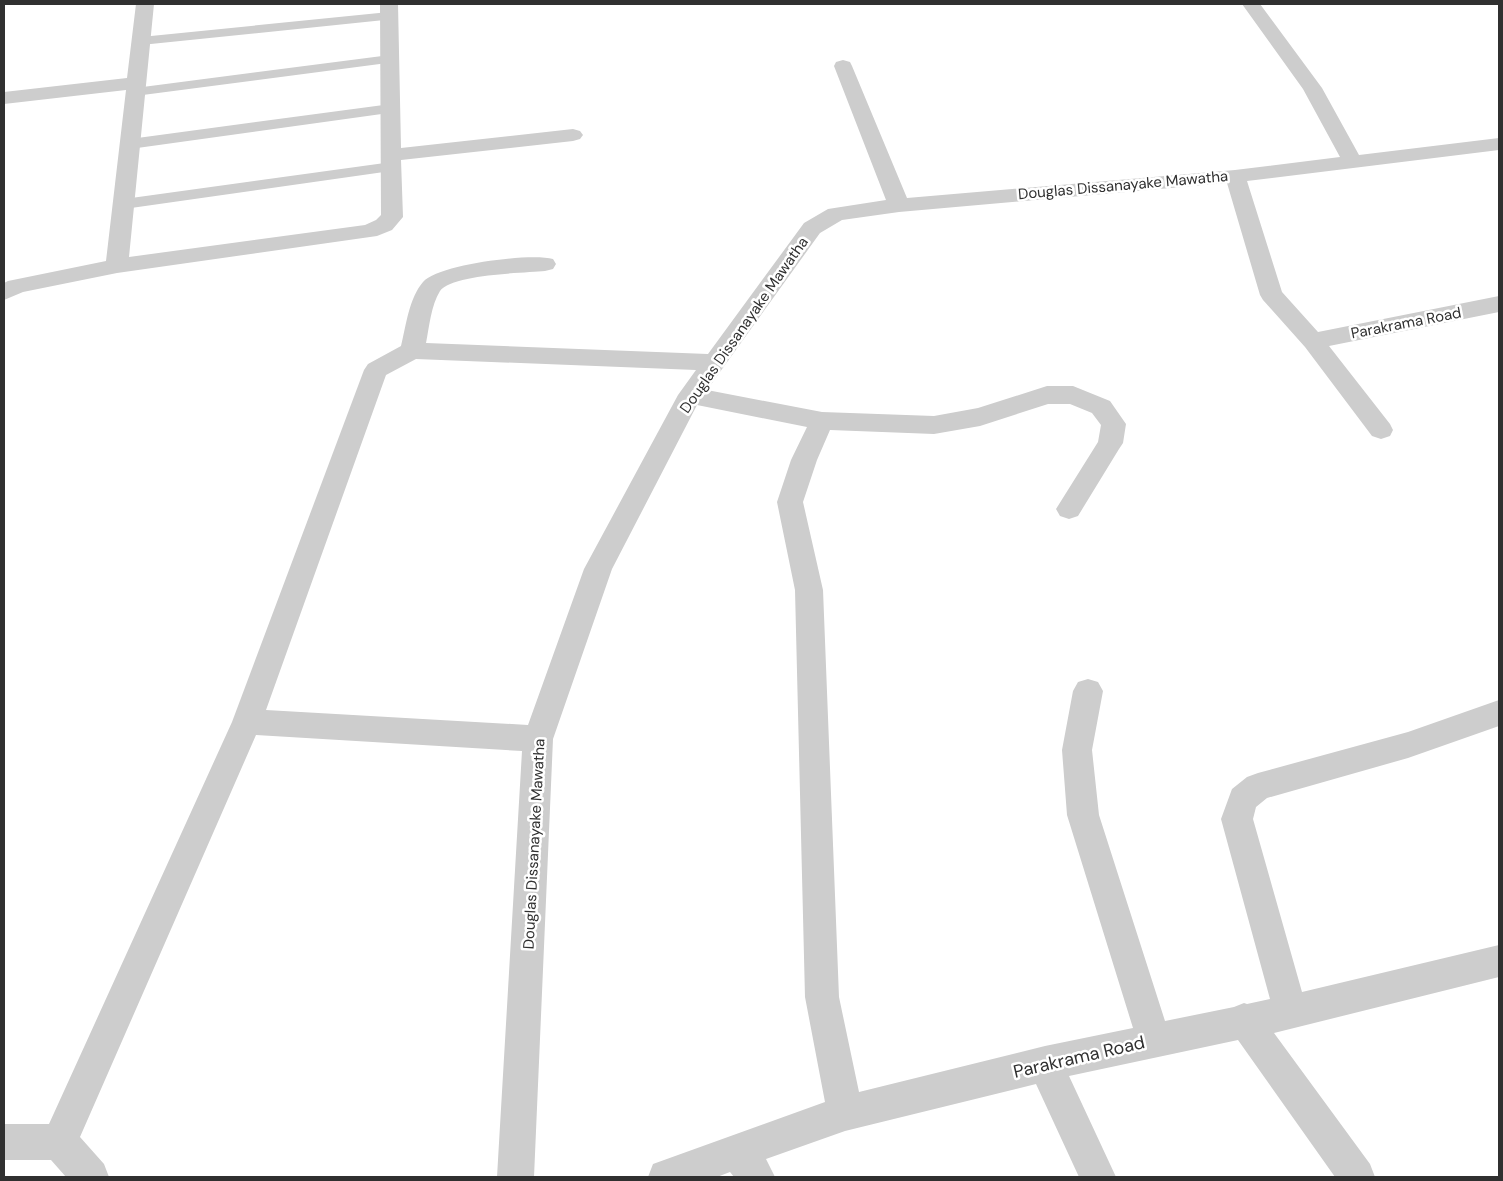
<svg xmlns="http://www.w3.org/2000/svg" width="1503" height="1181" font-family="'DM Sans',sans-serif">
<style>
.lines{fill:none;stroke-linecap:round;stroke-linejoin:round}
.lane{fill:#cdcdcd;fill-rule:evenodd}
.street{fill:#cdcdcd;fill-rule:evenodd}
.labels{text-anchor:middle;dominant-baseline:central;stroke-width:5;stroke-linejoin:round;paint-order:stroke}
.street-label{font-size:15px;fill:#303030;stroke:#fff}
.near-street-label{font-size:18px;fill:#303030;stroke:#fff}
</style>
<rect width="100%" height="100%" fill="#fff"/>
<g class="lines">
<g class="lane">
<polygon points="389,12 396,16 394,19 141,45 136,44 134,41 136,38 141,37"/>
<polygon points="390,55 395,56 397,59 395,62 135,96 130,95 128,92 130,89 135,88"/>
<polygon points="391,104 396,106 399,109 396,112 130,149 124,147 122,144 124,141 130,139"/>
<polygon points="392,162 398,164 400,167 398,170 124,209 118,208 116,204 118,200 124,199"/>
</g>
<g class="street">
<polygon points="136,4 154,4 129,257 365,225 376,220 381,215 380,4 398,4 401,148 573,129 580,131 583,135 580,139 573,141 401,160 403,217 392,230 377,236 117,273 23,292 4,300 4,283 8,281 106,261 126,90 4,104 4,92 127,78"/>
<path d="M1242 4H1260L1322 88 1359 155 1499 138V150L1247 181 1282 292 1318 332 1499 296V312L1329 346 1390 424 1393 430 1390 436 1381 439 1372 436 1305 347 1263 300 1260 295 1227 183 899 212 842 220 820 233 707 390 822 412 934 416 978 408 1047 386H1073L1110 401 1126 424 1123 443 1119 449 1078 516 1069 519 1060 516 1056 509 1098 442 1101 425 1092 413 1070 404H1048L980 426 934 434 830 430 817 460 803 502 823 590 839 997 859 1092 1045 1046 1133 1028 1067 815 1062 750 1073 691 1078 682 1088 679 1098 682 1103 691 1092 750 1099 815 1165 1021 1234 1007 1244 1003 1247 1004 1270 999 1221 819 1232 789 1247 777 1258 773 1408 732 1499 700V726L1408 758 1267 798 1256 807 1253 819 1302 992 1499 945V977L1274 1033 1370 1164 1375 1177H1335L1238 1040 1069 1076 1116 1177H1079L1036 1084 845 1131 766 1159 775 1177H734L730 1172 717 1177H648L653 1164 825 1102 805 997 795 590 777 502 791 460 807 427 697 405 612 569 553 739 534 1177H497L522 751 256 735 80 1137 104 1164 109 1177H66L51 1160H4V1124H49L232 722 364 370 368 364 401 346C406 326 409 298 423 282 439 264 530 253 553 259L556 264 553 269 545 271C524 273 452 274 440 291 431 305 429 328 426 343L708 354 804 223 828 209 886 200 834 66 836 62 843 60 850 62 852 66 907 198 1235 170 1340 157 1303 89ZM416 359 696 370 678 395 584 569 528 725 266 710 386 375Z"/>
</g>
</g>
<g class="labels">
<g class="street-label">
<text transform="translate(1123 185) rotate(-5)">Douglas Dissanayake Mawatha</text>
<text transform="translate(1406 323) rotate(-11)">Parakrama Road</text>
<text transform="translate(744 325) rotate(-55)">Douglas Dissanayake Mawatha</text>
<text transform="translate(534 844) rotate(-87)">Douglas Dissanayake Mawatha</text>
</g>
<g class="near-street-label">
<text transform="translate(1079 1057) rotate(-13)">Parakrama Road</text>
</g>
</g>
<rect width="1503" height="1181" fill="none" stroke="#303030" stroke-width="10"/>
</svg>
